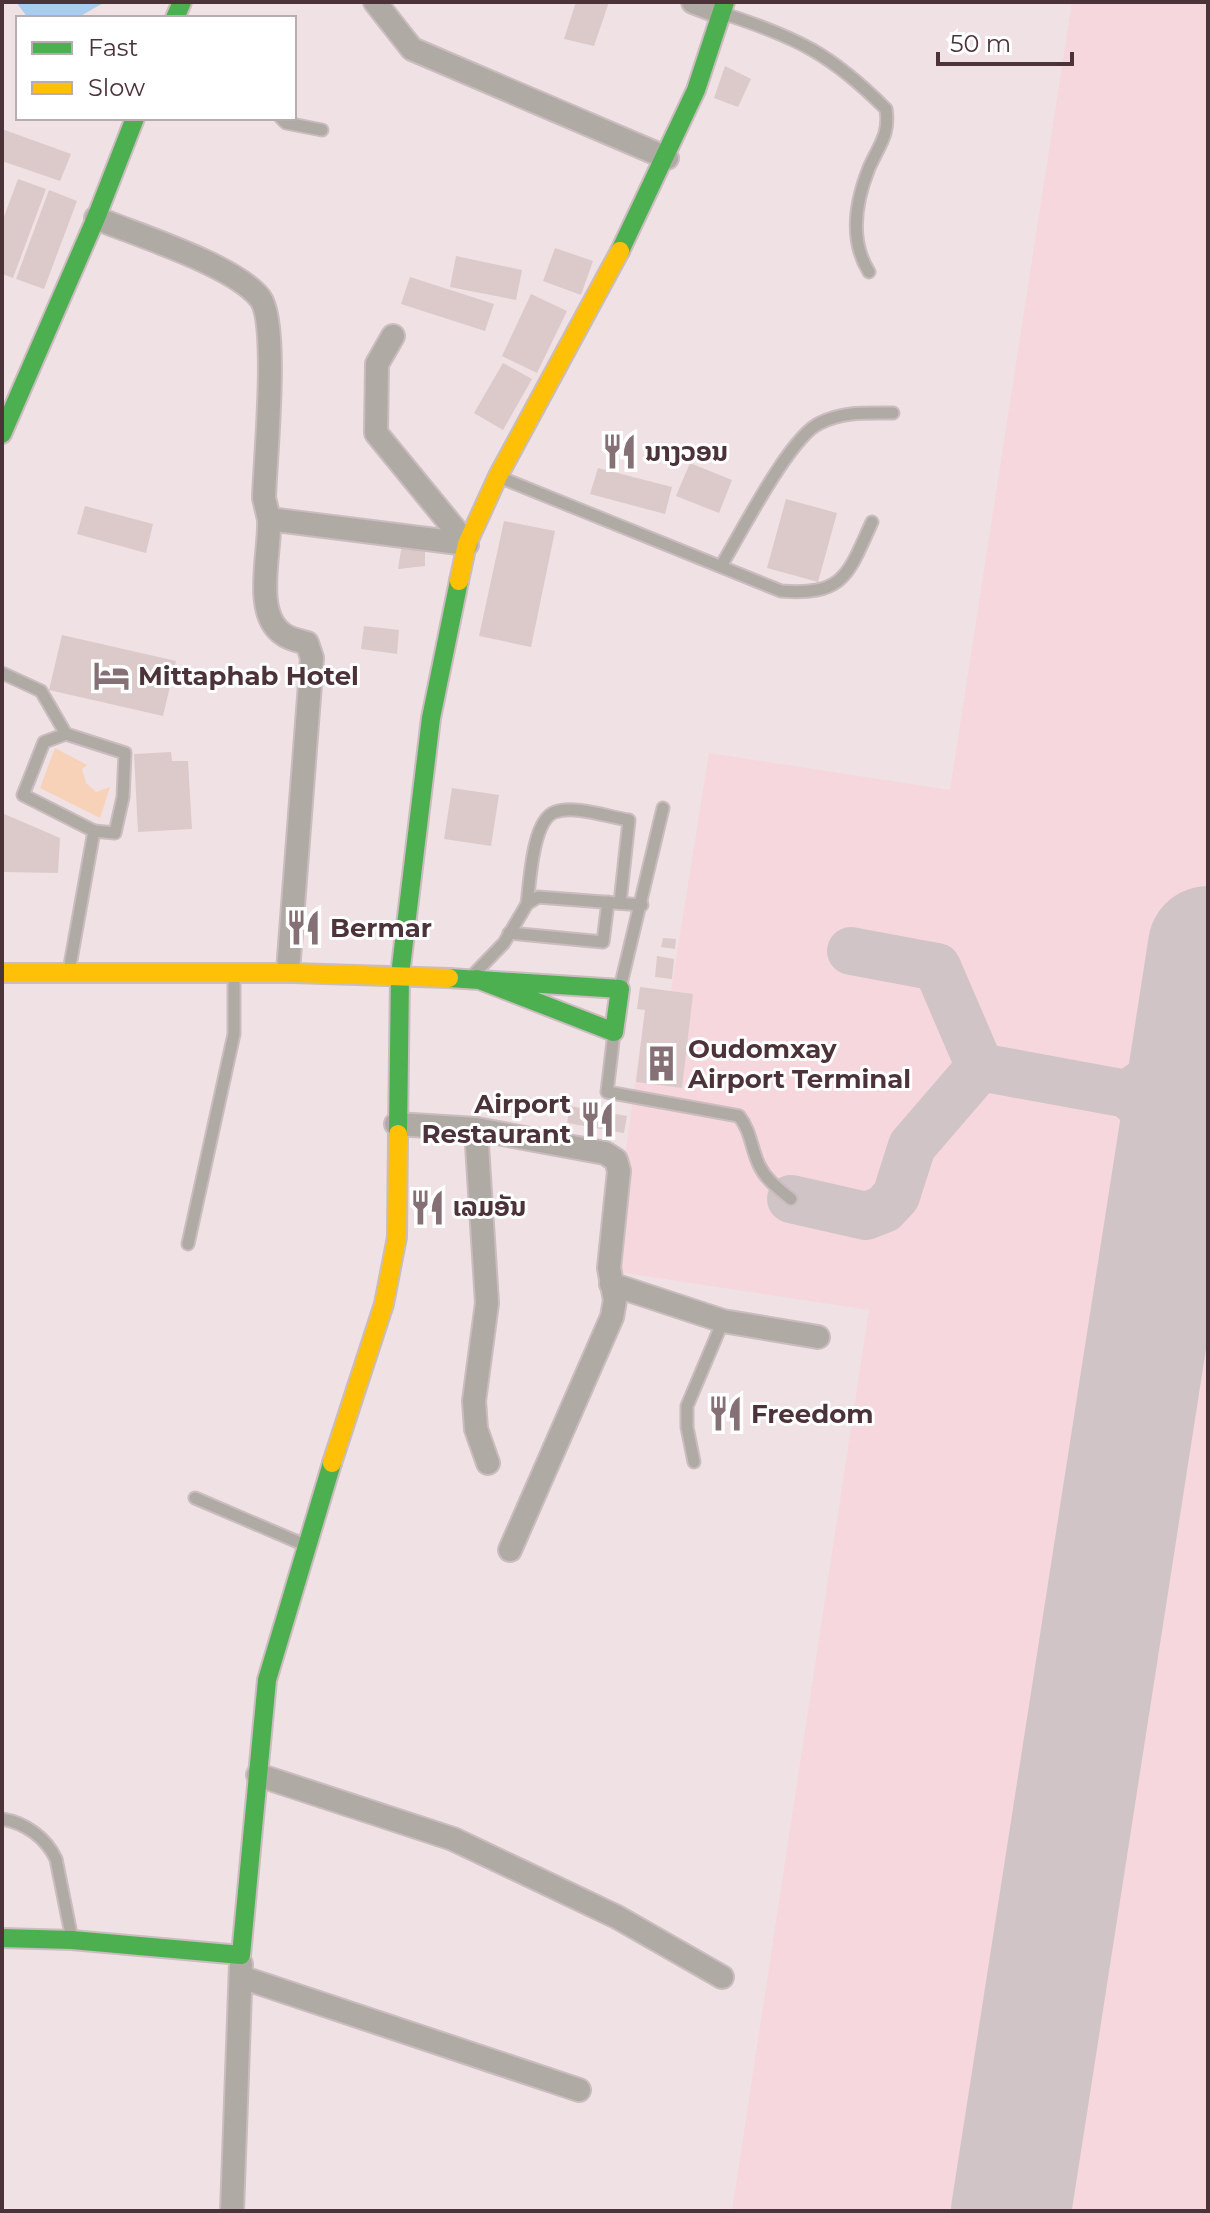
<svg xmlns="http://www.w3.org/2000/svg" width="1210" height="2213" font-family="Montserrat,'Noto Sans Lao',sans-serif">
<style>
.built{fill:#f6d7dd}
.green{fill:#f7d2b8}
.water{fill:#a9cdef}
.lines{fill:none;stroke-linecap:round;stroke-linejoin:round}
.taxiway{stroke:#d0c4c6;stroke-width:48}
.runway{stroke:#d0c4c6;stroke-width:120}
.building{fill:#dccaca}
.lane-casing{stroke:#cabcbf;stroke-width:15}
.street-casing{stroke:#cabcbf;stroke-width:26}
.fast-casing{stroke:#cabcbf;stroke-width:22}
.slow-casing{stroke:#cabcbf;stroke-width:22}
.lane{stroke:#afaba4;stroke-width:11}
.street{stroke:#afaba4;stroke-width:22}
.fast{stroke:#4caf50;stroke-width:18}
.slow{stroke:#ffc107;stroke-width:18}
.labels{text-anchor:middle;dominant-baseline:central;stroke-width:6;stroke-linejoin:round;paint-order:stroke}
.poi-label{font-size:26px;font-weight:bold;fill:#4c3339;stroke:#fff;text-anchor:start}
</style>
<rect width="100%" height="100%" fill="#f0e1e4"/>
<polygon class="built" points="1072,2 1208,2 1208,2211 732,2211 869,1310 618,1272 612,1252 645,1010 671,991 709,753 950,790"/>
<polygon class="green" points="55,748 87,765 82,769 86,783 96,792 110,787 100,818 40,788"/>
<polygon class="water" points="16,2 105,2 77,18 28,18"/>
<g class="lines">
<g class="taxiway">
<polyline points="851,951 937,967 980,1067"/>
<polyline points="980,1067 1127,1094 1153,1117 1175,1158"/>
<polyline points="1127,1094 1174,1063 1196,1021"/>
<polyline points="791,1199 866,1216 884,1209 896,1196 912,1146 980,1067"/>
</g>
<polyline class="runway" points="1011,2211 1208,946"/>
</g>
<g class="building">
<polygon points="576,2 609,2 594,46 564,39"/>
<polygon points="725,66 751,79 738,107 714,98"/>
<polygon points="2,129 71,154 60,181 2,161"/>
<polygon points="18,179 46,189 13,278 2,274 2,222"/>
<polygon points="49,190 77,201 44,289 16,279"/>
<polygon points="555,248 593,261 581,295 543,281"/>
<polygon points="456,256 522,270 516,300 450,287"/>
<polygon points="410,277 494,304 485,331 401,304"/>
<polygon points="531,294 567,311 537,373 502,356"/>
<polygon points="503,363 532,379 503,430 474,413"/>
<polygon points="690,463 732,480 719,513 676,496"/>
<polygon points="598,468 672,487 665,514 590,494"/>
<polygon points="786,499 837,513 818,582 767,568"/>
<polygon points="85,506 153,524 146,553 77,534"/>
<polygon points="504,521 555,531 531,647 479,636"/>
<polygon points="402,544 425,546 425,566 398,569"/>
<polygon points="364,626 399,630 397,654 361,649"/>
<polygon points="62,635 176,661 163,716 49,690"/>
<polygon points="171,752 172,761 188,761 192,829 138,832 134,754"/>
<polygon points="452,788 499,795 491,846 444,839"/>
<polygon points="2,813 60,838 58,873 2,872"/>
<polygon points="663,938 676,939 675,949 661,947"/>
<polygon points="657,956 674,959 672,979 655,977"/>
<polygon points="640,987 693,994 682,1088 636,1082 645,1010 637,1009"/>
<polygon points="570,1106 627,1116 624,1133 567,1123"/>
</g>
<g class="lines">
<defs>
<g id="lane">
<path d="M725 14C798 38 831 54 886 109 890 135 879 145 869 168 855 203 849 240 869 272"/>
<polyline points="281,118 286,123 322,130"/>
<path d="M499 477 781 591C845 596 848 574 872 522"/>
<path d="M721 566C740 535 790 436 820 423 844 411 867 413 893 413"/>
<polyline points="2,673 41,691 66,734 125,753 123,797 115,833 94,831 69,971"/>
<polyline points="66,734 44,742 23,795 94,831"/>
<path d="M527 904C530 883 532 820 555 812 575 805 608 817 629 820L620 903"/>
<polyline points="509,933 603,942 608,902"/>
<polyline points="473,975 504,943 527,904 538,897 642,905"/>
<polyline points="620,988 663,808"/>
<path d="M614 1033 607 1092 739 1116C751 1131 751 1148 759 1165 766 1180 779 1189 791 1199"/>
<polyline points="188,1244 234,1034 234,973"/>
<polyline points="694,1462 687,1427 687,1406 723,1321"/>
<polyline points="195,1498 305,1545"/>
<path d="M2 1819C26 1823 46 1838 56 1859L72 1939"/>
</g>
<g id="street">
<polyline points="375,2 412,49 667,158"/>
<polyline points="693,2 722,13"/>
<path d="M96 218C137 235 234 265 260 298 279 323 265 460 264 498L269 519"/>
<polyline points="393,336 377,364 376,433 467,544"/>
<path d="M288 971 312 658 307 643C300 641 289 639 283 634 252 613 271 551 269 519L467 544"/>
<polyline points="396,1124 476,1129 605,1153 616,1160 619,1171 609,1268 615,1300 612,1317 510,1550"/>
<polyline points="476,1129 487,1303 474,1401 476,1429 488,1463"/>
<polyline points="611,1284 723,1321 818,1337"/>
<polyline points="258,1775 453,1839 617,1917 722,1977"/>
<polyline points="241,1977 579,2090"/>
<polyline points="232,2211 241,1964"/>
</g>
<g id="fast">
<polyline points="175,18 182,2"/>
<polyline points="620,251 696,90 725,2"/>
<polyline points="2,434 96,218 135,118"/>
<polyline points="449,978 620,989 614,1032 477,979"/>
<polyline points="398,1134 400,975 431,718 459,581"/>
<polyline points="2,1938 72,1940 241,1955 267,1680 332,1463"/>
</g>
<g id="slow">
<polyline points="459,581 467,544 498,476 620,251"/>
<polyline points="2,973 294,973 449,978"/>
<polyline points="332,1463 384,1304 397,1237 398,1134"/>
</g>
</defs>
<use href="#lane" class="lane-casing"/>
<use href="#street" class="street-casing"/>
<use href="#fast" class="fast-casing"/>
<use href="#slow" class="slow-casing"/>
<use href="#lane" class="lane"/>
<use href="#street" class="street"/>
<use href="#fast" class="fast"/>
<use href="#slow" class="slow"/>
</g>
<defs>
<symbol id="restaurant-bare" viewBox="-9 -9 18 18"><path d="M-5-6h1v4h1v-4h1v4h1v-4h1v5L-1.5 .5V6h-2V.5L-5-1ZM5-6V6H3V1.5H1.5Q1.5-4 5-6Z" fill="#857075" stroke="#fff" stroke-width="2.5" paint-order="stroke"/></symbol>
<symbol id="hotel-bare" viewBox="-9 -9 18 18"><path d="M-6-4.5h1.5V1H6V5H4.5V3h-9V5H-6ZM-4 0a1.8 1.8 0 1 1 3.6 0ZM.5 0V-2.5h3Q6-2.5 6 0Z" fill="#857075" stroke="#fff" stroke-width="2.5" paint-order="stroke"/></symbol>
<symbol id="building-bare" viewBox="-9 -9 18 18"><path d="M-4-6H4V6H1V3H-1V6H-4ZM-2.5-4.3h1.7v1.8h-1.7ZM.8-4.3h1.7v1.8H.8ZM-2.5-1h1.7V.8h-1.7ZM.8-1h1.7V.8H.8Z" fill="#857075" stroke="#fff" stroke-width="2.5" paint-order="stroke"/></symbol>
</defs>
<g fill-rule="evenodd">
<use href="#restaurant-bare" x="594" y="426" width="51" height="51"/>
<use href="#hotel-bare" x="86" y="650" width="51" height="51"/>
<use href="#restaurant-bare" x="278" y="902" width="51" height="51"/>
<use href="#building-bare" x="636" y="1038" width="51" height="51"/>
<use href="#restaurant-bare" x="572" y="1094" width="51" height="51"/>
<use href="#restaurant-bare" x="402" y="1182" width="51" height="51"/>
<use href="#restaurant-bare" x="700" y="1388" width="51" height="51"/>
</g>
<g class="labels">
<g class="poi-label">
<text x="645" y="452">ນາງວອນ</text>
<text x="138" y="676">Mittaphab Hotel</text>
<text x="330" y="928">Bermar</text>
<text x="688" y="1049">Oudomxay<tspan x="688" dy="30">Airport Terminal</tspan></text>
<text x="571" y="1104" text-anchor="end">Airport<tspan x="571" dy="30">Restaurant</tspan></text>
<text x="453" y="1207">ເລມອັນ</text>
<text x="751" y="1414">Freedom</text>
</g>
</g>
<rect width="1210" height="2213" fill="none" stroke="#4c3339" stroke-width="8"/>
<rect x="16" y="16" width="280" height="104" fill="#ffffff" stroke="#b7adb0" stroke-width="2"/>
<rect x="32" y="42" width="40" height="12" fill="#4caf50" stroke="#b7adb0" stroke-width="2"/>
<text x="88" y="56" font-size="24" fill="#4c3339">Fast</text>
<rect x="32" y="82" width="40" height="12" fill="#ffc107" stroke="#b7adb0" stroke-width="2"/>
<text x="88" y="96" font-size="24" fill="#4c3339">Slow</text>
<path d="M938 52v12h134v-12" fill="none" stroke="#4c3339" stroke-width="4"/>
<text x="950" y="52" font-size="24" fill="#4c3339" stroke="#ffffff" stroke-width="6" paint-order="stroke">50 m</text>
</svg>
